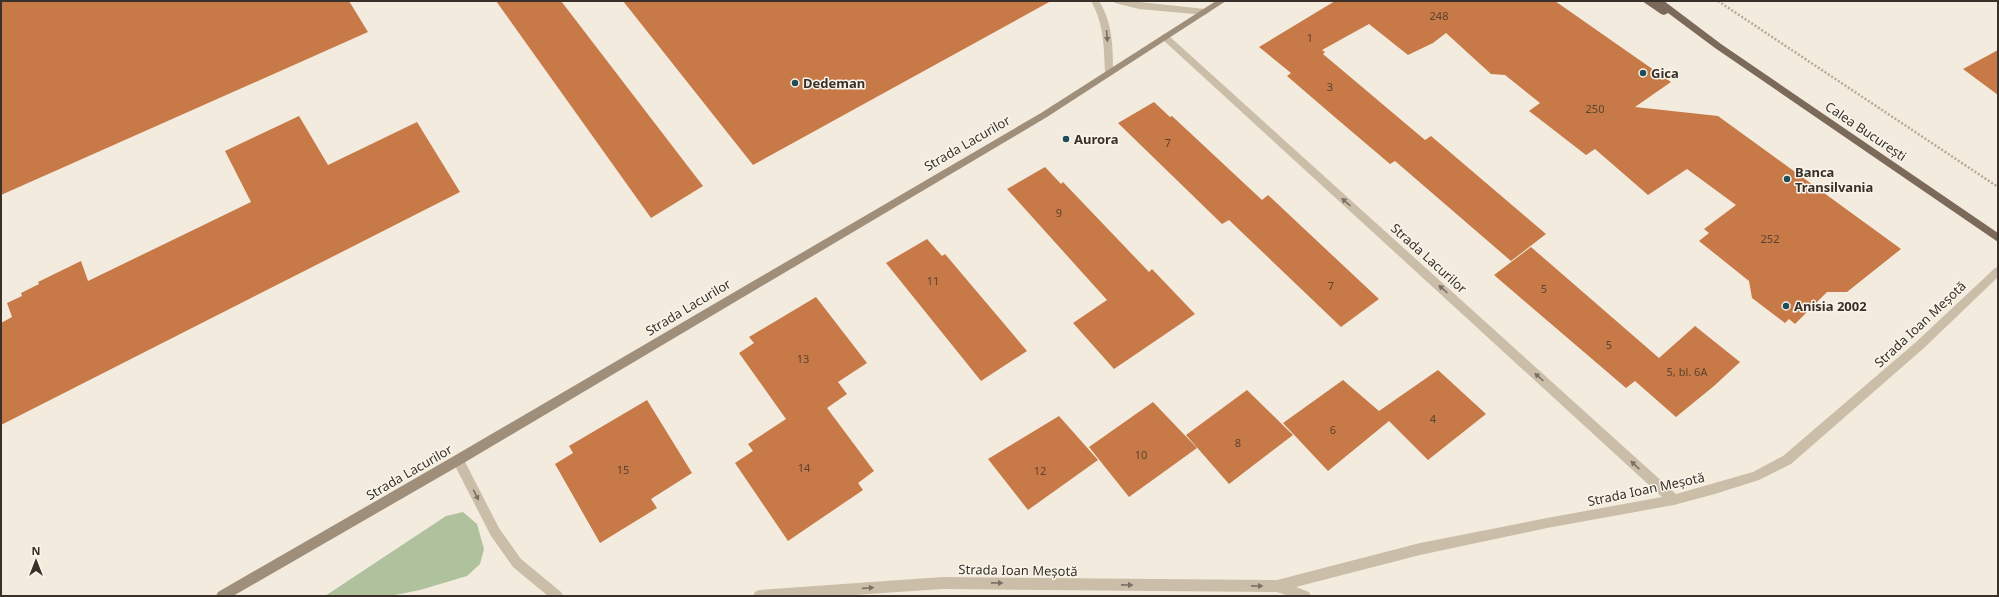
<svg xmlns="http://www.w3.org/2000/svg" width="1999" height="597" font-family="'Noto Sans',sans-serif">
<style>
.green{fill:#b0c29d}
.building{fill:#c77a47}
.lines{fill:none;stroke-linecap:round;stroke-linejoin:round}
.path{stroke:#b7a893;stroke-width:2.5;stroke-dasharray:2 2;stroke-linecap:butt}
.lane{fill:#cbbea9;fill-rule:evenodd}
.street{fill:#cbbea9;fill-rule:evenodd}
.secondary{fill:#9f8e7a;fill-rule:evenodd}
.primary{fill:#7b6a5a;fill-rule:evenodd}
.oneway{fill:#7a7063}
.poi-dot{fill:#1e4d5b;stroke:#faf5ea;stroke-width:1.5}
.labels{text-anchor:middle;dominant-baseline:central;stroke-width:3;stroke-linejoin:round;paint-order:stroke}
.number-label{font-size:11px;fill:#5c4230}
.poi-label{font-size:13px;font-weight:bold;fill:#383029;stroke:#faf5ea;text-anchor:start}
.street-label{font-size:13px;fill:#383029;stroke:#faf5ea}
</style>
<rect width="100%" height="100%" fill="#f3ecde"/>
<polygon class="green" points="463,512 477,524 484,549 480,564 467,576 420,590 390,596 325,596 446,516"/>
<g class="building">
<polygon points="1,1 349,1 368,32 1,195"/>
<polygon points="496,1 561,1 703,186 651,218"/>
<polygon points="623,1 1051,1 753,165"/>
<polygon points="1335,1 1555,1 1671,82 1635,107 1718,116 1901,249 1847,292 1827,292 1795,324 1789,319 1785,323 1752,298 1749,281 1699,241 1709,233 1704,229 1736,205 1687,169 1648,195 1595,149 1586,155 1546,124 1529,111 1540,103 1505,75 1491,74 1446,33 1433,43 1408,55 1369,24 1322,50 1325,52 1323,54 1425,140 1431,136 1546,234 1511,261 1395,161 1390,164 1337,119 1287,76 1291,73 1259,47"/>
<polygon points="1998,50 1998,95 1963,69"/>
<polygon points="1154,102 1170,117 1172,116 1262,200 1268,195 1379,299 1341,327 1229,220 1222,224 1118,123"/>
<polygon points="299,116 328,165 417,122 460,192 1,425 1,323 12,317 7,303 22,296 21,293 39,284 38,282 81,261 88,281 251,202 225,151"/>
<polygon points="1045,167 1061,184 1063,182 1149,272 1152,269 1195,314 1114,369 1073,323 1107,300 1007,189"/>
<polygon points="927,239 942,256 945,254 1027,351 981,381 886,263"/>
<polygon points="1531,247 1659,358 1695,326 1740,362 1714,386 1676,417 1635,381 1626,388 1494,275"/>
<polygon points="816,297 867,363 838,382 847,394 827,408 874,471 858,483 863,490 788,541 735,463 753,451 748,444 786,419 739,353 754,343 749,337"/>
<polygon points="1438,370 1486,414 1428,460 1389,421 1328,471 1283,423 1343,380 1379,411"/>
<polygon points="1247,390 1293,435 1229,484 1186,435"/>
<polygon points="647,400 692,473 651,499 657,508 600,543 555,464 573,453 569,446"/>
<polygon points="1153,402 1197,448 1129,497 1089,447"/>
<polygon points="1059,416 1098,460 1028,510 988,459"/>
</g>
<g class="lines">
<polyline class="path" points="1718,1 1998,187"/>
<g class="lane">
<path d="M1091 1H1099C1113 23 1113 48 1113 73L1109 76 1105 73C1104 47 1104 24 1091 1Z"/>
<polygon points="1114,1 1131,1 1205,9 1209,12 1205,15 1139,9 1115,3"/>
</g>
<g class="street">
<polygon points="1165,34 1168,35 1676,494 1753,472 1783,456 1916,342 1995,268 1998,267 1998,277 1924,348 1791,464 1759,480 1715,494 1674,505 1547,528 1420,555 1296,587 1309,592 1311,596 1289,596 1277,592 942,589 840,596 753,596 755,592 759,590 942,577 1277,580 1420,543 1547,518 1662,497 1162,39 1161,37 1162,35"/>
<polygon points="458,455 462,456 499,528 521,559 561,592 563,596 548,596 513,567 491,536 454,464 453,460 454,456"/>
</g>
<polygon class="secondary" points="1216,1 1226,1 1047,117 462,464 233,596 216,596 218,592 454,456 1041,113"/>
<polygon class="primary" points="1642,1 1655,2 1654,1 1664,1 1721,44 1998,233 1998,242 1715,48 1668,13 1664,15 1661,14"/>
</g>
<defs><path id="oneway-solid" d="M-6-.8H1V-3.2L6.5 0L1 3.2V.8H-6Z"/></defs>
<g class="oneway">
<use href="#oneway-solid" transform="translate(1107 36) rotate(85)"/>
<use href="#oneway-solid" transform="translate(1346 202) rotate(-138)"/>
<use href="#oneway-solid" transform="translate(1443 289) rotate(-138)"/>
<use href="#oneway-solid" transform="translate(1539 377) rotate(-138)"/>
<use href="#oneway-solid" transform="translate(1635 465) rotate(-137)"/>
<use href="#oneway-solid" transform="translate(476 495) rotate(63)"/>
<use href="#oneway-solid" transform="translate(997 583) rotate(1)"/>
<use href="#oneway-solid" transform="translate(1127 585) rotate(1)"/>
<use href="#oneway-solid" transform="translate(1257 586) rotate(1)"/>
<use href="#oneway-solid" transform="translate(868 588) rotate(-4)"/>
</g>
<g class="poi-dot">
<circle cx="1643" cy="73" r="4"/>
<circle cx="795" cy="83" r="4"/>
<circle cx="1066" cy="139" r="4"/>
<circle cx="1787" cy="179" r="4"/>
<circle cx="1786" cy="306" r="4"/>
</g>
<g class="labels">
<g class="number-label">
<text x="1439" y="15">248</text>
<text x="1310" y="37">1</text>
<text x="1330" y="86">3</text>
<text x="1595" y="108">250</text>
<text x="1168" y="142">7</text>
<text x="1059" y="212">9</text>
<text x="1770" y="238">252</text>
<text x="933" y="280">11</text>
<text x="1331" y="285">7</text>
<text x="1544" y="288">5</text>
<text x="1609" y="344">5</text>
<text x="803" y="358">13</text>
<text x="1687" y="371">5, bl. 6A</text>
<text x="1433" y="418">4</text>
<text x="1333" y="429">6</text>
<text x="1238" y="442">8</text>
<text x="1141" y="454">10</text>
<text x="804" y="467">14</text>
<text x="623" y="469">15</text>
<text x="1040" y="470">12</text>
</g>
<g class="poi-label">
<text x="1651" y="73">Gica</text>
<text x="803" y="83">Dedeman</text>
<text x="1074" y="139">Aurora</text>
<text x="1795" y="172">Banca<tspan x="1795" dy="15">Transilvania</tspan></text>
<text x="1794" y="306">Anisia 2002</text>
</g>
<g class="street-label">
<text transform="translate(1866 131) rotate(34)">Calea București</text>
<text transform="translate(967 143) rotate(-30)">Strada Lacurilor</text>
<text transform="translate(1429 258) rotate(42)">Strada Lacurilor</text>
<text transform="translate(688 307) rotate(-31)">Strada Lacurilor</text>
<text transform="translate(1920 324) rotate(-43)">Strada Ioan Meșotă</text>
<text transform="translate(409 472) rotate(-30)">Strada Lacurilor</text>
<text transform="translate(1646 489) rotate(-12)">Strada Ioan Meșotă</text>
<text transform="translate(1018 570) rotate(1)">Strada Ioan Meșotă</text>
</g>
</g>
<rect width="1999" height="597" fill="none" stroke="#383029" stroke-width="4"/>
<g transform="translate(36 561)" stroke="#faf5ea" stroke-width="3" paint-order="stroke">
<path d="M0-3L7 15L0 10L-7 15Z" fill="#383029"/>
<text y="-6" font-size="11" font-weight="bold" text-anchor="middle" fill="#383029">N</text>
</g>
</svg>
